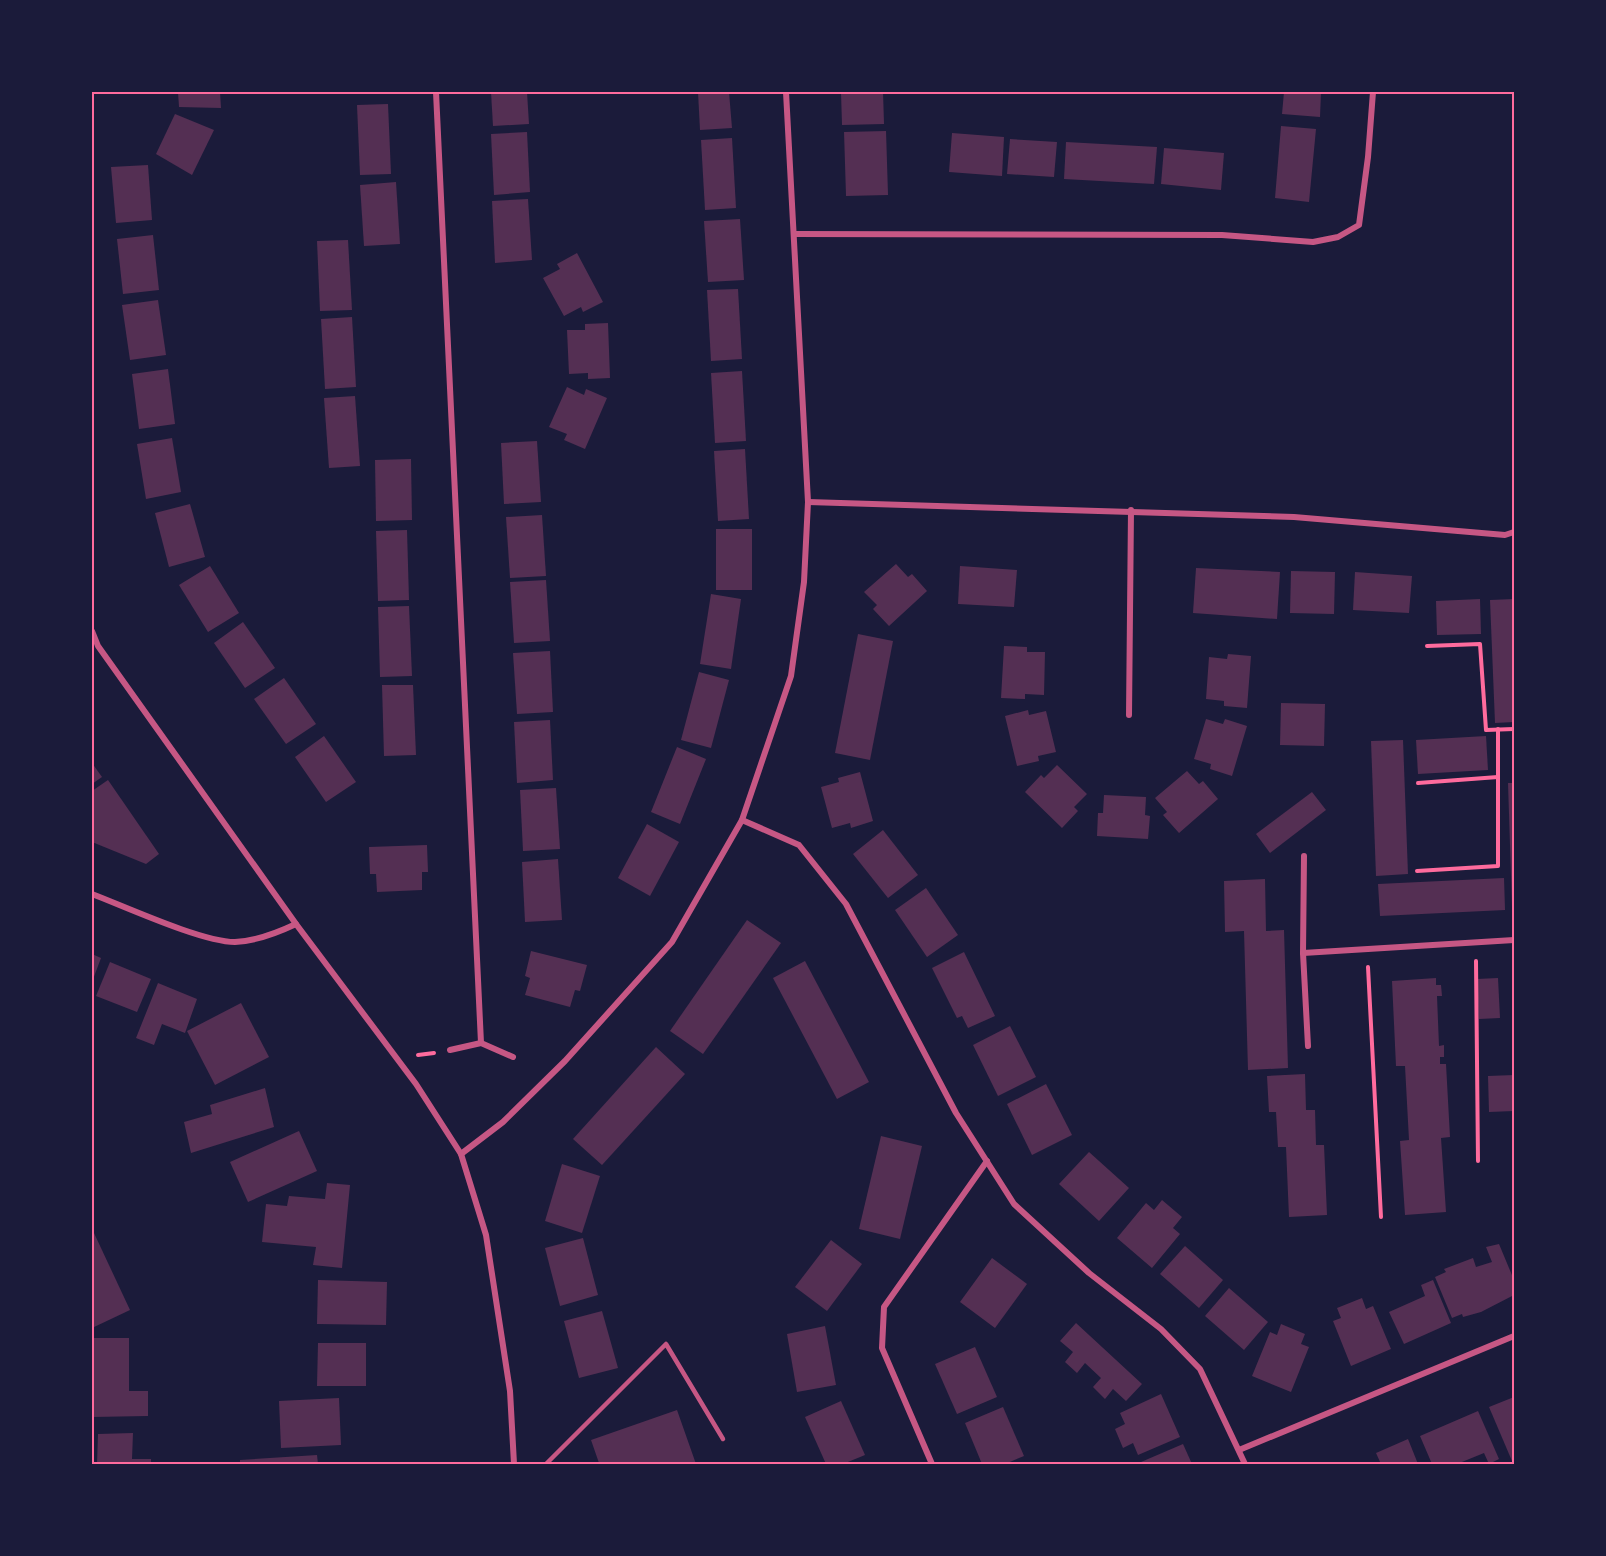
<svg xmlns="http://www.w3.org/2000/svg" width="1606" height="1556" font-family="'PT Sans Narrow',sans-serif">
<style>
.building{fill:#542f53}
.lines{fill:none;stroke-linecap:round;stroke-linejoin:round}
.path{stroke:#ff6b9d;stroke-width:4}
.service{stroke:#c65784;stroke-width:4.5}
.minor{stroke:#c65784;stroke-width:6}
.neatline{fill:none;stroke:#ff6b9d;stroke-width:2}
</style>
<rect width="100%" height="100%" fill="#1b1b3a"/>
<g class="building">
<polygon points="178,92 220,92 221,108 179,107"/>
<polygon points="491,92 527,92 529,124 493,126"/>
<polygon points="698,92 729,92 732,128 700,130"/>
<polygon points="841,92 883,92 884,124 842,125"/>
<polygon points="1284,92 1321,92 1320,117 1282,114"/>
<polygon points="388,104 391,174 360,175 357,105"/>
<polygon points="175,114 214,130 192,175 156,154"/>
<polygon points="1281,126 1316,129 1309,202 1275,198"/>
<polygon points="886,131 888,195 846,196 844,132"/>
<polygon points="527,132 530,192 494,195 491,134"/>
<polygon points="952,133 1004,137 1002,176 949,172"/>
<polygon points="732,138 736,208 705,210 701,140"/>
<polygon points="1010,139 1057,142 1054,177 1007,174"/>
<polygon points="1066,142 1157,147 1154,184 1064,179"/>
<polygon points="1164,148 1224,153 1221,190 1161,184"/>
<polygon points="148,165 152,220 116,223 111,167"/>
<polygon points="396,182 400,244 364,246 360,185"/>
<polygon points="528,199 532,260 495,263 492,201"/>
<polygon points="740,219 744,280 708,282 704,221"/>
<polygon points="153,235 159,290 123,294 117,239"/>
<polygon points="348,240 352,310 320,311 317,241"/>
<polygon points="577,253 603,302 583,312 581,307 564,316 543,278 560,269 557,264"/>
<polygon points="738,289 742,359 711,361 707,290"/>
<polygon points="158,300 166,355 130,360 122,305"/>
<polygon points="352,317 356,387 325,389 321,319"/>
<polygon points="608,323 610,378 588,379 588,373 569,374 567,330 585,330 585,324"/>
<polygon points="168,369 175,424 139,429 132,374"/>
<polygon points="742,371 746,441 715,443 711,373"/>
<polygon points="567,387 584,395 586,389 607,398 585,449 564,440 567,434 549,427"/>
<polygon points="355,396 360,466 329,468 324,398"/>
<polygon points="172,438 181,492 146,499 137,444"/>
<polygon points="537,441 541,502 504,504 501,443"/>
<polygon points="745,449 749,519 718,521 714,451"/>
<polygon points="411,459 412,520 376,521 375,460"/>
<polygon points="190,504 205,557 169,567 155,513"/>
<polygon points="542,515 546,576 510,578 506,517"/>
<rect x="716" y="529" width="36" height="61"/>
<polygon points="407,530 409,600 378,601 376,531"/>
<polygon points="896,564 908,577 912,574 927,591 889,626 873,609 877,605 864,592"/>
<polygon points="210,566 239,613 208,632 179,585"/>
<polygon points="960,566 1017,570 1014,607 958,604"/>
<polygon points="1196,568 1280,572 1277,619 1193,613"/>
<polygon points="1291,571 1335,572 1334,614 1290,613"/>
<polygon points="1355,572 1412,576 1409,613 1353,610"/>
<polygon points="546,580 550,641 514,643 510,582"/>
<polygon points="711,594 741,599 731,669 700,664"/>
<polygon points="1480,599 1481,634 1437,635 1436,601"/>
<polygon points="1514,599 1514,722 1495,723 1490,600"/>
<polygon points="409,606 412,676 380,677 378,607"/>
<polygon points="243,622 275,668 245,688 214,643"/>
<polygon points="858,634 893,641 870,760 835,753"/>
<polygon points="1004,646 1027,647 1027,652 1045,652 1044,695 1025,694 1025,699 1001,698"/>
<polygon points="550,651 553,712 517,714 513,653"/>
<polygon points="1228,654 1251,656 1247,708 1224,706 1224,701 1206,699 1209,657 1227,659"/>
<polygon points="699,672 729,680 711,748 681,740"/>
<polygon points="284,678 316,724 286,744 254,699"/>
<polygon points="382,685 413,685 416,755 384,756"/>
<polygon points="1281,703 1325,704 1324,746 1280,745"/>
<polygon points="1028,710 1029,715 1046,711 1056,752 1038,756 1039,761 1017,766 1005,716"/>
<polygon points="1206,719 1223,724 1225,719 1247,726 1232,776 1210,769 1211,764 1194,759"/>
<polygon points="550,720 553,780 517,783 514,722"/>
<polygon points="324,736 356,782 326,802 295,757"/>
<polygon points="1486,736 1488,770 1418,774 1416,740"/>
<polygon points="1403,740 1408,874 1376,876 1371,741"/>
<polygon points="677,747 706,759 680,824 651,812"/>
<polygon points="92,763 102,777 92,784"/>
<polygon points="1057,765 1087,794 1074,807 1078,811 1062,828 1025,792 1041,775 1044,778"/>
<polygon points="1187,771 1199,784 1203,781 1218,799 1179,833 1163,815 1167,812 1155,798"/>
<polygon points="860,772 873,821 851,828 850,823 832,828 821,787 839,782 838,778"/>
<polygon points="108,780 159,854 146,864 92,842 92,791"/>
<polygon points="1508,783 1514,783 1514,907 1512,907"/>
<polygon points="556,788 560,849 523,851 520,790"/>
<polygon points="1312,792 1326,810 1270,853 1256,834"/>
<polygon points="1104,795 1146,797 1145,815 1150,816 1148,839 1097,836 1098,813 1103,813"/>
<polygon points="647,824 679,842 650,896 618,878"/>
<polygon points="883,830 918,875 888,898 853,854"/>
<polygon points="427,845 428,872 422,872 422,890 377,892 376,874 370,874 369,847"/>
<polygon points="558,859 562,920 525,922 522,862"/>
<polygon points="1504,878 1505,910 1380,916 1378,884"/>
<polygon points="1265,879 1266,931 1284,930 1288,1068 1248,1070 1244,931 1225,932 1224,881"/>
<polygon points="926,888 958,935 927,957 895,910"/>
<polygon points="747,920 781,943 703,1054 670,1031"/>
<polygon points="531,951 587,965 580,991 575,990 570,1007 525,995 530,978 525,976"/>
<polygon points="964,952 995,1016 968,1028 962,1016 957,1018 932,968"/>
<polygon points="92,954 101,958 92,982"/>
<polygon points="805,961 869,1082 837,1099 773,978"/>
<polygon points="110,962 151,979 137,1012 96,996"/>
<polygon points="1436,978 1436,985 1441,985 1442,996 1437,996 1439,1046 1444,1045 1444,1057 1440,1057 1440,1064 1446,1064 1450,1137 1441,1138 1446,1212 1405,1215 1400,1141 1409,1140 1405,1066 1396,1066 1392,981"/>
<polygon points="1498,978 1500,1018 1479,1019 1477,979"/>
<polygon points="158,983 197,999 185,1033 162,1024 154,1045 136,1038"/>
<polygon points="241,1003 269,1057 215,1085 187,1031"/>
<polygon points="1010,1026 1036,1077 998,1096 973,1045"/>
<polygon points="656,1047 685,1074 602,1165 573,1139"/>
<polygon points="1305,1074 1306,1110 1315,1110 1316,1145 1324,1145 1327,1215 1289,1217 1286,1147 1278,1147 1276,1112 1269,1112 1267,1076"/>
<polygon points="1514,1075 1514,1111 1489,1112 1488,1076"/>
<polygon points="1046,1084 1072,1135 1032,1155 1007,1104"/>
<polygon points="265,1088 274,1127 191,1153 184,1122 212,1114 210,1105"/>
<polygon points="299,1131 317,1171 248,1202 230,1162"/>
<polygon points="881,1136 922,1146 900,1239 859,1229"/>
<polygon points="1089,1152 1129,1188 1099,1221 1059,1184"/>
<polygon points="562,1164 600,1176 582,1233 545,1221"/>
<polygon points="327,1183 350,1185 342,1268 313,1265 316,1247 262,1242 266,1204 287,1206 289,1196 325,1199"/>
<polygon points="1162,1200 1182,1217 1173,1228 1180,1234 1152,1268 1117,1238 1146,1203 1154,1210"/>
<polygon points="94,1233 130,1310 92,1328 92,1234"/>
<polygon points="583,1238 598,1295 560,1306 545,1248"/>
<polygon points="831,1240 862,1264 827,1311 795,1287"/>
<polygon points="1499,1244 1514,1280 1514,1295 1481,1312 1463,1317 1462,1314 1452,1318 1435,1277 1446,1272 1444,1269 1473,1258 1476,1267 1492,1262 1486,1247"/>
<polygon points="1185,1246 1223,1280 1199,1308 1160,1274"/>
<polygon points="992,1258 1027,1284 995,1328 960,1302"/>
<polygon points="318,1280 387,1282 386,1325 317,1324"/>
<polygon points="1433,1280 1451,1323 1404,1344 1389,1312 1425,1296 1421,1285"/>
<polygon points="1229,1288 1268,1322 1244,1350 1205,1316"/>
<polygon points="1362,1298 1366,1309 1373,1306 1391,1349 1351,1366 1333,1321 1341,1318 1337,1308"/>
<polygon points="602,1311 618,1368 579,1378 564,1321"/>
<polygon points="1076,1323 1142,1384 1126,1401 1113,1389 1105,1399 1093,1387 1101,1378 1085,1363 1077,1373 1065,1362 1073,1352 1060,1341"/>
<polygon points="1281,1324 1305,1334 1301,1344 1309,1347 1291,1392 1252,1376 1270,1332 1277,1335"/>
<polygon points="825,1326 836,1385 797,1392 787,1334"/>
<polygon points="92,1338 129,1338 129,1391 148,1391 148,1416 92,1417"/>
<polygon points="318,1343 366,1343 366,1386 317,1386"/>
<polygon points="975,1347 997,1397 957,1414 935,1364"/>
<polygon points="1161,1394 1180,1437 1138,1455 1133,1443 1123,1448 1115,1429 1125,1424 1120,1413"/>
<polygon points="1514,1397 1514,1460 1512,1461 1489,1407"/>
<polygon points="339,1398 341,1445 281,1448 279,1401"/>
<polygon points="841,1401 865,1455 843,1464 826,1464 805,1417"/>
<polygon points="1003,1407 1024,1456 1005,1464 982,1464 965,1423"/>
<polygon points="677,1410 696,1464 595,1464 599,1463 591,1440"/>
<polygon points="1478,1411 1499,1459 1489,1464 1484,1453 1457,1464 1432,1464 1420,1436"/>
<polygon points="133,1433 132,1459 151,1459 151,1464 97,1464 98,1434"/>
<polygon points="1408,1439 1418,1464 1381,1464 1376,1453"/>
<polygon points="1183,1444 1192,1464 1142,1464 1141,1462"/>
<polygon points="317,1455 318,1464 240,1464 240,1460"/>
</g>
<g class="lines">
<g class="path">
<polyline points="1427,646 1480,644 1486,730 1514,729"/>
<polyline points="1418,783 1498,777"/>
<polyline points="1417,871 1498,866 1498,729"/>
<polyline points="1476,961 1478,1161"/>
<polyline points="1368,967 1381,1217"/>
<polyline points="418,1055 434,1053"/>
</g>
<polyline class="service" points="546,1464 666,1344 723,1439"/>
<g class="minor">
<polyline points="436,92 481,1043"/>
<polyline points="794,234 1222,235 1313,242 1338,237 1359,225 1368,157 1373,92"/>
<polyline points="808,502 1294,517 1505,535 1514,532"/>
<polyline points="92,631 98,646 296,924 416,1084 461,1154 486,1235 510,1391 514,1464"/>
<polyline points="1129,715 1131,510"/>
<polyline points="742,820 799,845 846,904 956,1113 1014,1204 1089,1273 1161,1329 1200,1369 1245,1464"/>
<polyline points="1304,856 1303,953 1308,1046"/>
<path d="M92 894C126 907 202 942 235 942 257 941 277 933 296 924"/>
<polyline points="1303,953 1514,940"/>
<polyline points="450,1050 481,1043 513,1057"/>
<polyline points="461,1154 503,1122 565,1061 672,942 742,820 791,676 804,582 808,502 786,92"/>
<polyline points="1239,1450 1514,1336"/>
<polyline points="932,1464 882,1348 884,1307 987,1161"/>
</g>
</g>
<rect width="1606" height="1556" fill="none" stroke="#1b1b3a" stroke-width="186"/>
<rect x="93" y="93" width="1420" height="1370" class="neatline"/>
</svg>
